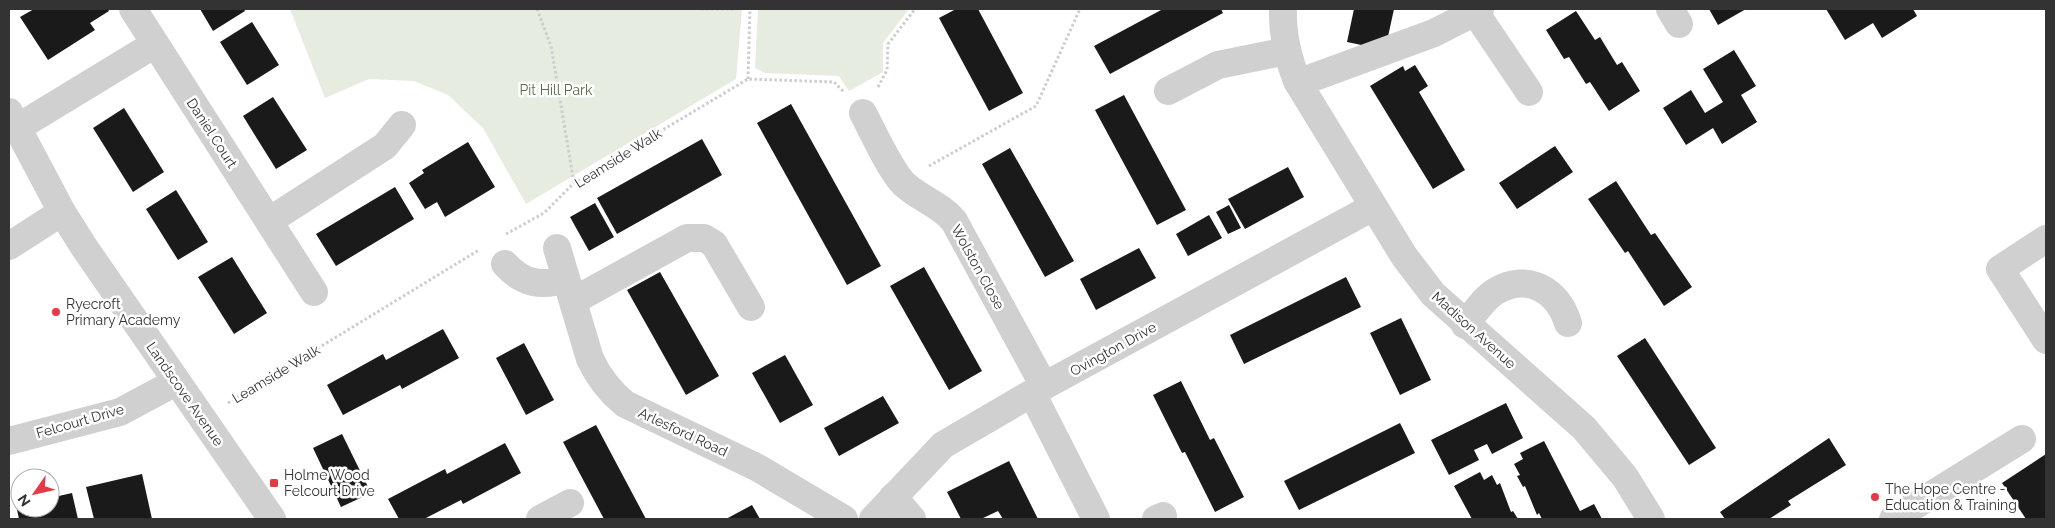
<svg xmlns="http://www.w3.org/2000/svg" width="2055" height="528" font-family="Raleway,sans-serif">
<style>
.green{fill:#e6ecdf}
.building{fill:#1a1a1a}
.lines{fill:none;stroke-linecap:round;stroke-linejoin:round}
.path{stroke:#cdcdcd;stroke-width:3;stroke-dasharray:2.5 2.5;stroke-linecap:butt}
.minor{stroke:#d0d0d0;stroke-width:28}
.poi-dot{fill:#e63946;stroke:#fff;stroke-width:2}
.labels{text-anchor:middle;dominant-baseline:central;stroke-width:5;stroke-linejoin:round;paint-order:stroke}
.park-label{font-size:14px;fill:#56703f;stroke:#fff}
.street-label{font-size:14px;fill:#333;stroke:#fff}
.poi-label{font-size:14px;fill:#333;stroke:#fff;text-anchor:start}
</style>
<rect width="100%" height="100%" fill="#fff"/>
<g class="green">
<polygon points="290,9 742,9 736,79 526,204 483,128 448,95 414,81 369,79 325,98"/>
<polygon points="758,9 909,9 883,43 883,72 849,91 839,76 765,73 755,68"/>
</g>
<g class="building">
<polygon points="34,9 108,9 109,11 90,23 95,30 48,60 20,17"/>
<polygon points="200,9 244,9 245,11 213,31"/>
<polygon points="956,9 978,9 1023,93 989,111 939,18"/>
<polygon points="1163,9 1221,9 1223,13 1110,74 1094,46"/>
<polygon points="1354,9 1394,9 1387,41 1371,47 1347,42"/>
<polygon points="1709,9 1746,9 1718,25"/>
<polygon points="1826,9 1913,9 1917,16 1882,38 1873,23 1845,40"/>
<polygon points="1576,11 1595,40 1600,37 1617,65 1622,62 1640,91 1609,111 1590,82 1586,84 1569,57 1564,59 1546,30"/>
<polygon points="252,22 279,65 247,85 220,42"/>
<polygon points="1734,50 1756,86 1741,95 1757,122 1722,144 1713,128 1686,145 1663,108 1691,90 1705,113 1723,102 1703,69"/>
<polygon points="1415,65 1428,86 1419,92 1465,170 1433,189 1370,86 1403,66 1405,71"/>
<polygon points="1124,95 1186,210 1157,225 1095,110"/>
<polygon points="273,97 307,150 276,169 243,116"/>
<polygon points="791,104 881,266 847,285 757,123"/>
<polygon points="124,108 164,172 133,192 93,128"/>
<polygon points="702,139 722,175 617,234 597,198"/>
<polygon points="468,142 495,187 445,217 437,202 425,209 409,183 424,173 422,170"/>
<polygon points="1555,146 1573,172 1517,209 1499,183"/>
<polygon points="1010,148 1074,261 1045,277 982,164"/>
<polygon points="1288,167 1304,197 1245,229 1228,199"/>
<polygon points="1616,181 1651,235 1655,233 1692,287 1664,306 1628,251 1625,253 1588,199"/>
<polygon points="395,187 414,219 336,266 316,234"/>
<polygon points="176,190 208,242 178,260 146,209"/>
<polygon points="595,203 614,237 589,251 570,217"/>
<polygon points="1229,205 1241,228 1228,234 1216,212"/>
<polygon points="1209,215 1222,238 1188,256 1176,234"/>
<polygon points="1139,248 1156,278 1096,310 1080,279"/>
<polygon points="232,257 267,313 234,334 198,277"/>
<polygon points="924,267 982,371 949,390 890,286"/>
<polygon points="660,272 719,376 686,395 627,290"/>
<polygon points="1346,277 1361,307 1244,364 1230,335"/>
<polygon points="1401,318 1431,380 1400,395 1370,333"/>
<polygon points="443,329 459,358 402,389 400,385 343,415 327,385 383,354 386,360"/>
<polygon points="1645,338 1716,448 1689,465 1617,356"/>
<polygon points="524,343 554,400 526,415 496,358"/>
<polygon points="785,355 813,405 780,423 752,373"/>
<polygon points="1181,381 1210,440 1214,438 1244,497 1215,512 1185,452 1182,453 1153,395"/>
<polygon points="883,396 899,423 839,456 824,428"/>
<polygon points="1506,403 1523,438 1492,454 1487,444 1474,450 1479,460 1449,475 1431,440"/>
<polygon points="1400,423 1415,453 1299,510 1284,481"/>
<polygon points="596,425 646,519 604,519 563,442"/>
<polygon points="342,434 371,493 341,507 313,448"/>
<polygon points="1829,438 1846,465 1788,501 1791,505 1769,519 1725,519 1720,512"/>
<polygon points="1544,441 1580,511 1594,504 1602,519 1542,519 1539,513 1537,515 1525,486 1523,487 1517,476 1520,475 1514,464 1523,459 1520,453"/>
<polygon points="505,443 521,473 463,504 461,500 424,519 399,519 388,499 445,469 447,474"/>
<polygon points="2046,454 2046,519 2026,519 2002,483"/>
<polygon points="1009,461 1038,519 1003,519 998,511 981,519 961,519 947,492"/>
<polygon points="1480,472 1484,480 1492,475 1497,485 1500,483 1511,512 1513,511 1518,519 1472,519 1454,486"/>
<polygon points="142,474 152,519 94,519 86,487"/>
<polygon points="72,493 78,519 19,519 16,505 20,504 20,508 50,508 50,498"/>
<polygon points="752,505 760,519 726,519"/>
</g>
<g class="lines">
<g class="path">
<polyline points="537,9 551,46 574,183"/>
<polyline points="701,9 736,9"/>
<polyline points="748,79 750,9"/>
<polyline points="878,87 887,70 888,44 915,9"/>
<polyline points="929,166 1036,106 1080,9"/>
<polyline points="506,234 544,213 574,183 748,79 834,82 844,92"/>
<polyline points="228,403 479,250"/>
</g>
<g class="minor">
<polyline points="133,9 314,292"/>
<path d="M1283 9C1282 34 1288 58 1297 81L1404 256 1433 294 1584 428 1625 477 1651 519"/>
<polyline points="1480,9 1475,12 1529,92"/>
<polyline points="1670,9 1679,24"/>
<polyline points="1298,83 1434,33 1475,12"/>
<polyline points="1168,91 1218,65 1287,51"/>
<polyline points="9,112 62,212 84,247 272,519"/>
<path d="M863 113C873 132 890 170 904 184 920 199 940 204 954 221L1044 386"/>
<polyline points="17,128 155,44"/>
<polyline points="269,221 385,146 402,125"/>
<polyline points="2046,239 2000,269 2046,340"/>
<polyline points="9,246 62,212"/>
<path d="M557 248 590 359C599 378 609 391 625 404L758 468 844 519"/>
<path d="M505 264C523 284 542 287 566 279"/>
<polyline points="573,301 687,238 704,238 714,244 751,307"/>
<path d="M1465 325C1474 314 1484 298 1496 291 1528 272 1558 291 1568 323"/>
<polyline points="1033,395 1096,519"/>
<polyline points="9,441 120,412 176,382"/>
<polyline points="893,497 912,519"/>
<polyline points="540,519 570,503"/>
<polyline points="873,519 943,445 1044,386 1373,207"/>
<polyline points="1156,519 1163,516"/>
<polyline points="1893,519 2022,439"/>
</g>
</g>
<g class="poi-dot">
<circle cx="56" cy="312" r="5"/>
<rect x="269" y="478" width="10" height="10" rx="2.5"/>
<circle cx="1875" cy="497" r="5"/>
</g>
<g class="labels">
<g class="park-label">
<text x="556" y="90">Pit Hill Park</text>
</g>
<g class="street-label">
<text transform="translate(212 133) rotate(57)">Daniel Court</text>
<text transform="translate(618 158) rotate(-32)">Leamside Walk</text>
<text transform="translate(978 267) rotate(61)">Wolston Close</text>
<text transform="translate(1474 330) rotate(42)">Madison Avenue</text>
<text transform="translate(1113 349) rotate(-29)">Ovington Drive</text>
<text transform="translate(276 374) rotate(-31)">Leamside Walk</text>
<text transform="translate(185 394) rotate(55)">Landscove Avenue</text>
<text transform="translate(80 421) rotate(-16)">Felcourt Drive</text>
<text transform="translate(683 432) rotate(25)">Arlesford Road</text>
</g>
<g class="poi-label">
<text x="66" y="304">Ryecroft<tspan x="66" dy="16">Primary Academy</tspan></text>
<text x="284" y="475">Holme Wood<tspan x="284" dy="16">Felcourt Drive</tspan></text>
<text x="1885" y="489">The Hope Centre -<tspan x="1885" dy="16">Education &amp; Training</tspan></text>
</g>
</g>
<rect width="2055" height="528" fill="none" stroke="#333333" stroke-width="20"/>
<g transform="translate(35 493) rotate(236)"><circle r="24" fill="#ffffff" stroke="#adadad"/>
<path d="M0-4L9 19L0 12L-9 19Z" fill="#e63946"/>
<text y="-8" font-size="14" font-weight="bold" text-anchor="middle" fill="#333333">N</text>
</g>
</svg>
